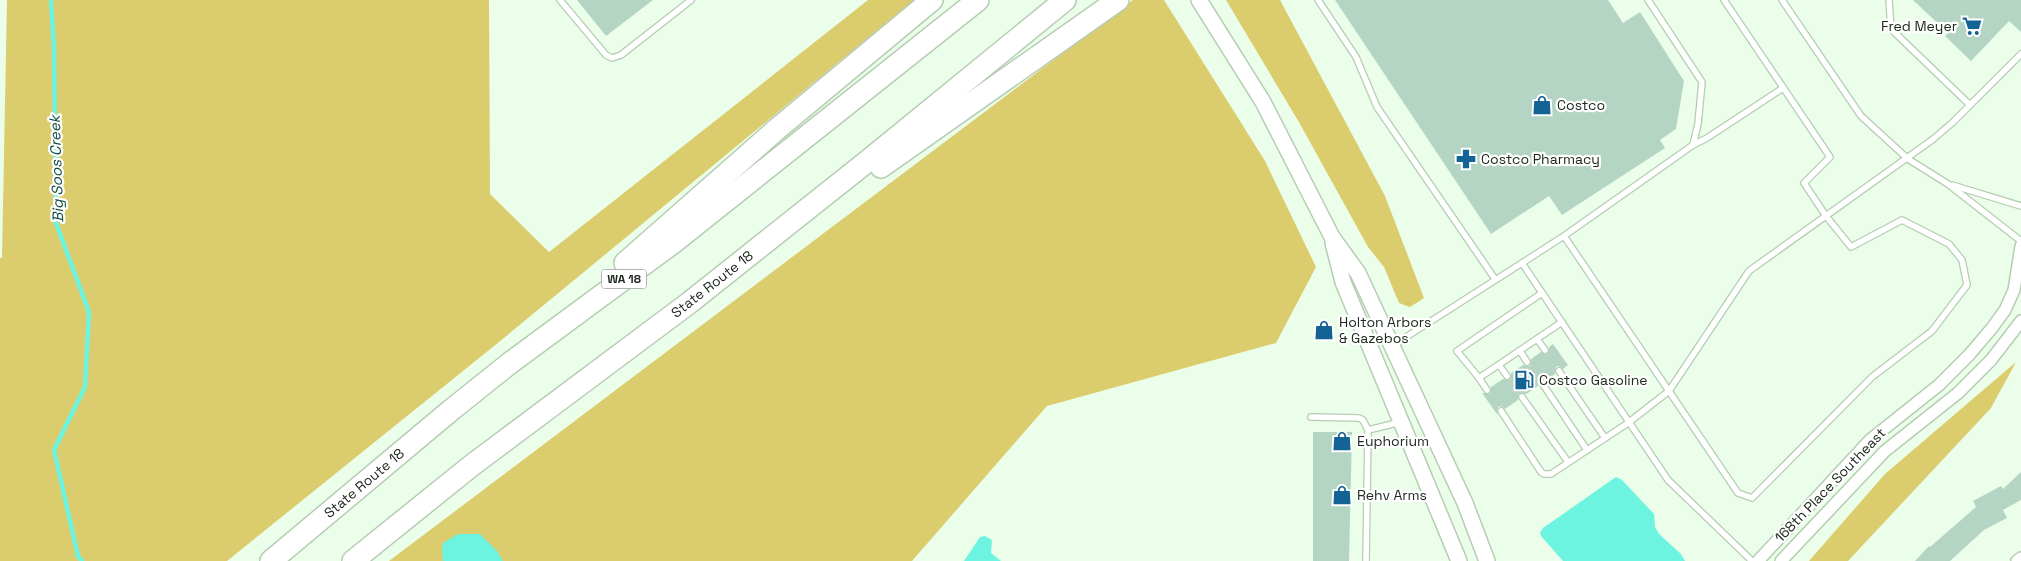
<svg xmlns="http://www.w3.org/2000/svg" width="2021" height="561" font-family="'Space Grotesk',sans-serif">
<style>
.green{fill:#dbcd6e}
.water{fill:#6df4e0}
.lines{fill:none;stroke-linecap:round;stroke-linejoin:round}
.stream{stroke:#6df4e0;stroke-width:4.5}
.building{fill:#b5d5c4}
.service-casing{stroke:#b6ccb3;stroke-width:8}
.minor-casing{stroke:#b6ccb3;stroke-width:14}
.tertiary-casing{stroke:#b6ccb3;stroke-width:18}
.motorway-casing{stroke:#b6ccb3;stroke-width:24}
.service{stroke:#fff;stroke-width:5.5}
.minor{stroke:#fff;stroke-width:11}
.tertiary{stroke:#fff;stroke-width:15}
.motorway{stroke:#fff;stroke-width:21}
.labels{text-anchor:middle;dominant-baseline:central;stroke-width:4.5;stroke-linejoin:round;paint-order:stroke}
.shield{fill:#fff;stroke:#636962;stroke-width:1}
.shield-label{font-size:12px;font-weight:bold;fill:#20291f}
.poi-label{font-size:14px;fill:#20291f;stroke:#fff;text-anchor:start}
.street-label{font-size:14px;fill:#20291f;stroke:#fff}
.water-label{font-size:15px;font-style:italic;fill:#114d45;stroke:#fff}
</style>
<rect width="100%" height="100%" fill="#ebfee9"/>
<g class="green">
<polygon points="7,0 489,0 490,194 549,252 868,0 914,0 499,342 227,561 0,561 0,258 2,258"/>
<polygon points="1133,0 1164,0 1265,161 1316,267 1276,343 1047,406 912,561 389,561"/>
<polygon points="1226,0 1280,0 1385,196 1424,298 1410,307 1399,303 1384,267 1368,247 1300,124"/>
<polygon points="2016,362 1991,408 1848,561 1809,561 1885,474"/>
</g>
<g class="water">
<polygon points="1616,477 1622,480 1654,514 1655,527 1659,534 1681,554 1685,561 1563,561 1541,536 1540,533 1543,528"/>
<polygon points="458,534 480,534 497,551 503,561 443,561 442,549 443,543"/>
<polygon points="985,536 992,540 991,553 1001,561 964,561 980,537"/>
</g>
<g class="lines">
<polyline class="stream" points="51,0 54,48 56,223 89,312 85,387 54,450 78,556 82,561"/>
</g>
<g class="building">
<polygon points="577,0 653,0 606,36"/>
<polygon points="1335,0 1608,0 1623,23 1640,12 1684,81 1676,129 1660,140 1665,148 1562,215 1549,196 1491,234"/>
<polygon points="1913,0 2021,0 2021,32 2009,21 1971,61 1945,36 1948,33"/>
<polygon points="1553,344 1568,365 1563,369 1559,366 1556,367 1555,374 1546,381 1540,379 1538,381 1538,386 1526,394 1520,393 1518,396 1518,400 1505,409 1501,406 1498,407 1497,414 1482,393 1490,394 1491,387 1503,379 1509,380 1511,377 1511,373 1523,365 1530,366 1531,359 1541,352 1547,354 1549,351 1549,347"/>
<polygon points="1313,432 1352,432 1349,561 1313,561"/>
<polygon points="2021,472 2021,500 2003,510 2007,518 1984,530 1950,561 1915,561 1929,546 1930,547 1976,507 1973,501 2001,486 2003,489"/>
</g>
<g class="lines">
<defs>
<g id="service">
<polyline points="560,0 606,55 612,58 621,55 691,0"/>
<polyline points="1318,0 1356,57 1377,107 1495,279"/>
<polyline points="1782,0 1861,116 1908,159 1948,184 2021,241"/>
<polyline points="1889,0 1891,29 1970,105"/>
<polyline points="1693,145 1707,138 1783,88"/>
<polyline points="1952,185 2021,206"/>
<polyline points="1564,236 1738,493 1752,498 1872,377 1932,331 1967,285 1962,260 1949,244 1902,220 1851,247 1826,216 1804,183 1830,157 1724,0"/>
<polyline points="1522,263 1564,236 1693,145 1698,124 1702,82 1648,0"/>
<polyline points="1537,339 1545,350"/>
<polyline points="1392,346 1522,263 1668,480 1752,561"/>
<polyline points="1520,351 1527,362"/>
<polyline points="1499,365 1507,376"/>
<polyline points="1559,371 1605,438"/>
<polyline points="1479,378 1457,351 1542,293"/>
<polyline points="1542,383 1587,450"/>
<polyline points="1487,390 1479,378 1562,322"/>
<polyline points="1522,397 1568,462"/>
<polyline points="1501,411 1541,472 1544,474 1551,474 1628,423 1669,391 1749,271 1932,140 1952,123 2021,54"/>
<polyline points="1311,417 1359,418 1363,420 1368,430 1401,422"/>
<polyline points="1366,561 1368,430"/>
</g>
<g id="minor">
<polyline points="1758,561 1870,440 1939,385 1969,355 1992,328 2005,310 2014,290 2021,246"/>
<polyline points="1781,561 1885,451 1958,393 1991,360 2021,321"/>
<polyline points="2017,561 2021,558"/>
</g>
<g id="tertiary">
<polyline points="1199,0 1263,102 1332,237 1358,273 1465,503 1487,561"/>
<polyline points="1333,243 1343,282 1459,561"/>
</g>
<g id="motorway">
<polyline points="881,167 1118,0"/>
<polyline points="625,263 777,129 932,0"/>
<polyline points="271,561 450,411 510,363 674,242 978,0"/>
<polyline points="353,561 471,466 689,303 869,160 1065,0"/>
</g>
</defs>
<use href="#service" class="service-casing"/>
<use href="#minor" class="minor-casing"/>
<use href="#tertiary" class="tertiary-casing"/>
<use href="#motorway" class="motorway-casing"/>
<use href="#service" class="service"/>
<use href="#minor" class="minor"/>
<use href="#tertiary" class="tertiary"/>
<use href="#motorway" class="motorway"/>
</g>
<defs>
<symbol id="supermarket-bare" viewBox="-9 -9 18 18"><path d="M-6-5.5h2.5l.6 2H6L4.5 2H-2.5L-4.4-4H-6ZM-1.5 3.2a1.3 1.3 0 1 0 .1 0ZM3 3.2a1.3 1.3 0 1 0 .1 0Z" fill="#146395" stroke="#fff" stroke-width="2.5" paint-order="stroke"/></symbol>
<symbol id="shop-bare" viewBox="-9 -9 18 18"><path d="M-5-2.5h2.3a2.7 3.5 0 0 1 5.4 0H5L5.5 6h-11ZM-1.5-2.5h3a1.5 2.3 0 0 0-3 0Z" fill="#146395" stroke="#fff" stroke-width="2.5" paint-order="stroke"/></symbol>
<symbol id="pharmacy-bare" viewBox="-9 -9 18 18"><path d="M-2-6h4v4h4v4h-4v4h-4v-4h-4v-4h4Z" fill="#146395" stroke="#fff" stroke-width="2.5" paint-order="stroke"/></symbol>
<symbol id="fuel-bare" viewBox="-9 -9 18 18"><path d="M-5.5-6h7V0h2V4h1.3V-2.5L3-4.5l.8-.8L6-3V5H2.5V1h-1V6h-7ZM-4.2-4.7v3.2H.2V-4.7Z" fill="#146395" stroke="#fff" stroke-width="2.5" paint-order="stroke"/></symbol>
</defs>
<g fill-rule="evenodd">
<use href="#supermarket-bare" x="1958" y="12" width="28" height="28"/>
<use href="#shop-bare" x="1528" y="91" width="28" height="28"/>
<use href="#pharmacy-bare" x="1452" y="145" width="28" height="28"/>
<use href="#shop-bare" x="1310" y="316" width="28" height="28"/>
<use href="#fuel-bare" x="1510" y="366" width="28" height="28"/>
<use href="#shop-bare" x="1328" y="427" width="28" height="28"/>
<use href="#shop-bare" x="1328" y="481" width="28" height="28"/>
</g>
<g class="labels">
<rect class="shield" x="601.5" y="269.5" width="45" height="19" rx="4"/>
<g class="shield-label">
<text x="624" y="279">WA 18</text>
</g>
<g class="poi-label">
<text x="1957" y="26" text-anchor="end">Fred Meyer</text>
<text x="1557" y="105">Costco</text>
<text x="1481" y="159">Costco Pharmacy</text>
<text x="1339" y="322">Holton Arbors<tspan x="1339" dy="16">&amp; Gazebos</tspan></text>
<text x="1539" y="380">Costco Gasoline</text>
<text x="1357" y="441">Euphorium</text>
<text x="1357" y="495">Rehv Arms</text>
</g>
<g class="street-label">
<text transform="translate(712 284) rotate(-38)">State Route 18</text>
<text transform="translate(364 483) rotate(-40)">State Route 18</text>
<text transform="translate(1830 485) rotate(-46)">168th Place Southeast</text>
</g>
<g class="water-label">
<text transform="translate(56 169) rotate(-92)">Big Soos Creek</text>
</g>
</g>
</svg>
